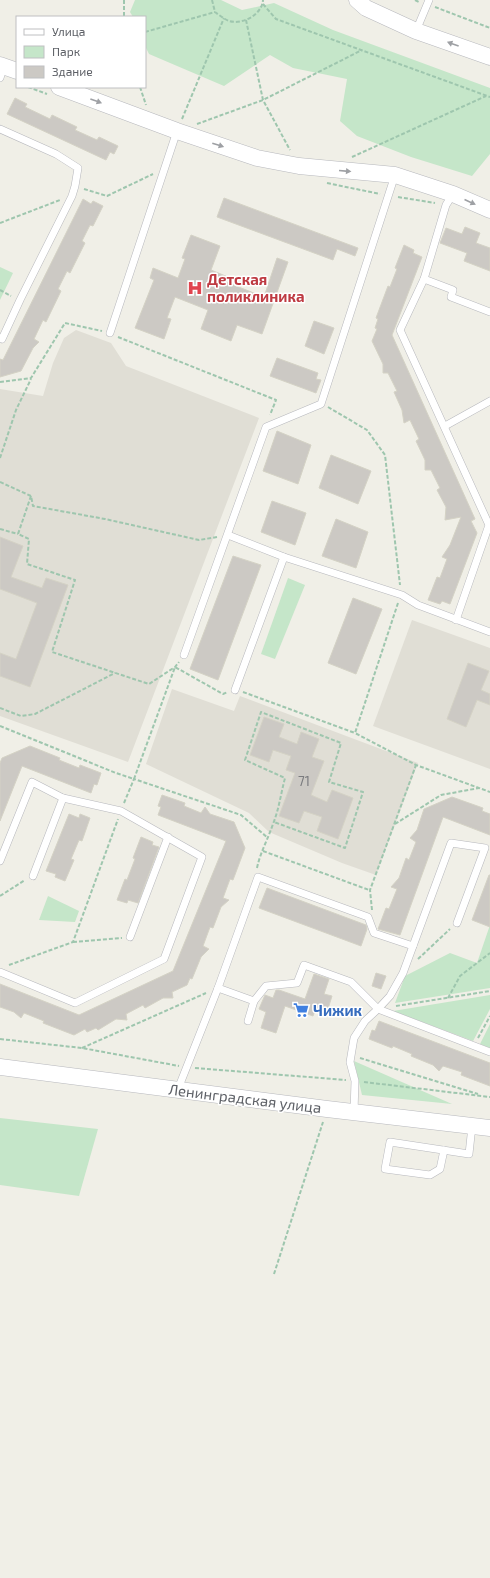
<svg xmlns="http://www.w3.org/2000/svg" width="490" height="1578" font-family="'Exo 2',sans-serif">
<style>
.education{fill:#e0ded5}
.green{fill:#c5e6c9}
.building{fill:#ccc9c4;stroke:#d4d2c5}
.lines{fill:none;stroke-linecap:round;stroke-linejoin:round}
.service-casing{stroke:#b7b8bd;stroke-width:8}
.tertiary-casing{stroke:#b7b8bd;stroke-width:17}
.path{stroke:#9ec6ae;stroke-width:2;stroke-dasharray:4 2;stroke-linecap:butt}
.service{stroke:#fff;stroke-width:7}
.tertiary{stroke:#fff;stroke-width:16}
.oneway{fill:#9ea0a4}
.labels{text-anchor:middle;dominant-baseline:central;stroke-width:3;stroke-linejoin:round;paint-order:stroke}
.number-label{font-size:13px;fill:#7a7b7e}
.health-label{font-size:15px;font-weight:bold;fill:#be3a42;stroke:#fff;text-anchor:start}
.shop-label{font-size:15px;font-weight:bold;fill:#366cbe;stroke:#fff;text-anchor:start}
.street-label{font-size:15px;fill:#5e6167;stroke:#fff}
</style>
<rect width="100%" height="100%" fill="#f0efe7"/>
<g class="education">
<polygon points="76,330 111,343 126,366 259,418 128,762 0,716 0,389 43,396 53,363 64,338"/>
<polygon points="412,620 490,648 490,769 373,726"/>
<polygon points="172,689 234,711 240,696 418,763 376,875 342,863 269,832 249,813 146,764"/>
</g>
<g class="green">
<polygon points="135,0 221,0 242,10 274,3 333,30 490,88 490,154 472,176 411,157 357,136 340,121 347,79 293,68 270,55 224,86 149,54 145,46 145,17 133,17 130,12"/>
<polygon points="0,267 13,273 0,300"/>
<polygon points="288,578 305,585 275,659 261,654"/>
<polygon points="48,896 79,911 75,922 39,920"/>
<polygon points="490,925 490,988 395,1003 405,976 450,953 477,963"/>
<polygon points="490,995 490,1009 473,1041 393,1011"/>
<polygon points="490,1024 490,1048 480,1044"/>
<polygon points="354,1061 452,1104 362,1095"/>
<polygon points="0,1118 98,1129 79,1196 0,1185"/>
</g>
<g class="building">
<polygon points="15,98 27,104 25,107 50,119 52,115 77,127 75,130 97,140 99,137 118,146 114,154 110,152 106,160 7,114"/>
<polygon points="224,198 358,248 355,256 337,249 333,260 217,217"/>
<polygon points="83,199 91,204 93,201 103,206 93,226 90,225 82,241 85,243 70,273 67,271 58,289 61,291 46,322 43,320 34,339 39,342 33,348 21,371 0,377 0,359 3,360"/>
<polygon points="465,227 480,233 476,243 490,248 490,271 464,261 467,253 440,243 446,228 462,234"/>
<polygon points="191,235 220,246 211,270 228,277 226,282 264,297 277,258 288,262 262,334 237,325 231,341 201,329 208,310 175,297 167,318 171,319 164,339 135,328 154,280 150,278 153,268 178,278 185,259 182,258"/>
<polygon points="404,245 414,250 413,253 422,257 392,335 475,519 471,521 477,533 450,604 442,601 440,604 428,600 437,577 440,578 447,559 442,557 450,545 461,517 445,520 446,507 437,490 440,488 431,470 425,470 425,460 416,441 419,439 410,420 404,423 402,410 394,392 397,391 388,373 383,373 383,364 372,341 377,329 375,328 378,319 376,318 388,286 390,287 397,269 395,268"/>
<polygon points="314,321 334,328 324,354 305,346"/>
<polygon points="277,358 318,373 316,379 321,380 316,393 270,376"/>
<polygon points="277,431 311,445 298,484 263,471"/>
<polygon points="331,455 371,471 358,504 319,488"/>
<polygon points="272,501 306,513 295,545 261,532"/>
<polygon points="336,519 368,532 356,568 322,556"/>
<polygon points="0,537 23,546 11,577 42,588 46,578 68,585 30,687 0,676 0,653 16,659 37,603 0,589"/>
<polygon points="233,556 261,565 218,680 190,669"/>
<polygon points="353,598 382,609 356,674 328,663"/>
<polygon points="468,663 489,671 481,690 490,694 490,705 477,700 466,727 447,719"/>
<polygon points="264,717 284,724 279,737 297,744 301,732 319,739 312,757 324,761 311,795 327,802 332,790 353,798 338,839 317,831 322,817 304,811 299,823 279,816 295,773 286,770 291,756 273,750 269,762 250,755"/>
<polygon points="30,746 60,758 59,760 79,768 80,765 101,773 97,785 94,784 91,793 22,766 0,821 0,763 2,758"/>
<polygon points="162,795 185,803 184,806 201,813 205,807 210,814 234,822 245,848 233,880 230,879 223,898 229,900 221,907 213,928 210,927 203,946 209,949 201,957 192,979 190,978 187,985 172,992 173,998 163,998 145,1008 143,1005 126,1014 127,1020 116,1019 98,1030 96,1028 87,1032 85,1029 74,1035 43,1023 44,1021 24,1013 21,1018 14,1012 0,1007 0,984 79,1015 173,971 226,841 158,815 161,807 158,806"/>
<polygon points="452,797 483,808 482,811 490,814 490,835 443,817 400,935 378,929 386,908 389,909 397,889 391,887 399,878 406,858 409,860 416,842 410,838 417,830 424,809"/>
<polygon points="69,814 79,818 80,814 90,818 82,841 79,840 71,859 74,860 65,881 55,877 56,874 46,871"/>
<polygon points="141,837 153,842 152,845 159,847 138,903 128,900 127,903 117,900 125,879 127,880 135,859 133,858"/>
<polygon points="489,875 490,875 490,927 472,920"/>
<polygon points="267,888 366,925 367,929 361,946 259,908"/>
<polygon points="376,973 386,976 381,989 372,986"/>
<polygon points="314,974 329,979 324,994 332,996 327,1012 316,1008 313,1016 285,1006 276,1033 261,1028 266,1012 259,1009 265,995 273,998 276,990 279,990 305,999"/>
<polygon points="379,1021 490,1063 490,1086 461,1075 462,1072 443,1066 439,1071 433,1065 411,1056 412,1054 393,1046 392,1048 369,1039 372,1030 375,1031"/>
</g>
<g class="lines">
<defs>
<g id="service">
<polyline points="416,31 429,0"/>
<polyline points="0,78 4,66"/>
<polyline points="0,129 56,154 78,168 75,186 72,196 20,300 2,339 0,338"/>
<polyline points="453,194 446,205 424,279 400,330 489,525 456,620"/>
<polyline points="424,279 453,290 451,297 490,312"/>
<polyline points="110,333 177,131"/>
<polyline points="445,426 490,401"/>
<polyline points="228,535 284,557"/>
<polyline points="184,655 266,427 321,404 395,175"/>
<polyline points="235,690 284,557 402,595 418,605 490,632"/>
<polyline points="0,861 32,782 63,798 121,811 202,857 164,959 75,1003 0,972"/>
<polyline points="33,876 63,798"/>
<polyline points="130,937 168,837"/>
<polyline points="218,988 258,877 368,917 374,933 413,946"/>
<polyline points="248,1021 254,1001"/>
<polyline points="178,1089 218,988 254,1001 266,986 297,983 304,965 351,982 378,1009 490,1052"/>
<polyline points="354,1112 355,1081 350,1062 354,1038 365,1021 378,1009 390,996 403,973 451,843 485,848 457,923"/>
<polyline points="444,1150 440,1169 430,1175 385,1169 390,1142 469,1154 472,1126"/>
</g>
<g id="tertiary">
<polyline points="357,0 366,8 416,31 490,57"/>
<polyline points="0,65 17,71"/>
<polyline points="59,87 177,131 257,158 299,166 395,175 453,194 490,210"/>
<polyline points="0,1067 327,1109 490,1128"/>
</g>
</defs>
<use href="#service" class="service-casing"/>
<use href="#tertiary" class="tertiary-casing"/>
<g class="path">
<polyline points="124,0 124,17"/>
<path d="M212 0 215 12C219 15 224 19 229 21 242 25 262 15 263 0"/>
<polyline points="415,0 419,2"/>
<polyline points="263,4 276,19 490,97"/>
<polyline points="435,7 490,28"/>
<polyline points="246,20 263,100 290,150"/>
<polyline points="145,32 215,12"/>
<polyline points="28,87 47,94"/>
<polyline points="140,87 146,105"/>
<polyline points="182,119 224,18"/>
<polyline points="197,124 263,100 362,50"/>
<polyline points="352,157 486,96"/>
<polyline points="327,183 380,194"/>
<polyline points="84,189 107,196 153,174"/>
<polyline points="398,197 435,203"/>
<polyline points="0,223 60,200"/>
<polyline points="0,290 11,296"/>
<polyline points="118,337 276,400 270,415"/>
<polyline points="0,382 31,378 65,323 102,331"/>
<polyline points="328,407 367,430 385,455 400,585"/>
<polyline points="0,458 16,410 31,379"/>
<polyline points="0,482 31,496 33,506 105,519 199,540 217,537"/>
<polyline points="31,496 18,534 29,539 27,564 75,580 52,652 149,684 175,667 179,662"/>
<polyline points="0,529 18,534"/>
<polyline points="398,603 355,733 416,765 490,792"/>
<polyline points="243,692 355,733"/>
<polyline points="0,708 21,716 35,714 115,673"/>
<polyline points="0,726 116,773 134,779 175,667 223,694 228,692"/>
<polyline points="124,803 134,779 241,815 268,838"/>
<polyline points="395,824 441,795 479,788"/>
<polyline points="263,851 369,890"/>
<path d="M257 868C260 853 268 839 273 824 279 809 281 793 285 778L245 760 261 712 341 743 329 782 363 792 345 848 274 822"/>
<polyline points="0,896 25,880"/>
<polyline points="372,910 370,890 416,765"/>
<polyline points="73,942 122,938"/>
<polyline points="418,959 450,929"/>
<polyline points="9,965 73,942 118,819"/>
<polyline points="448,998 460,976 490,953"/>
<polyline points="396,1006 490,991"/>
<polyline points="478,1038 490,1016"/>
<polyline points="0,1039 82,1048 179,1066"/>
<polyline points="82,1048 206,993"/>
<polyline points="360,1058 478,1094"/>
<polyline points="195,1068 346,1080"/>
<polyline points="364,1082 490,1097"/>
<polyline points="274,1274 323,1122"/>
</g>
<use href="#service" class="service"/>
<use href="#tertiary" class="tertiary"/>
</g>
<defs><path id="oneway-solid" d="M-6-.8H1V-3.2L6.5 0L1 3.2V.8H-6Z"/></defs>
<g class="oneway">
<use href="#oneway-solid" transform="translate(453 44) rotate(-160)"/>
<use href="#oneway-solid" transform="translate(96 101) rotate(20)"/>
<use href="#oneway-solid" transform="translate(218 145) rotate(18)"/>
<use href="#oneway-solid" transform="translate(345 171) rotate(5)"/>
<use href="#oneway-solid" transform="translate(470 202) rotate(24)"/>
</g>
<defs>
<symbol id="hospital-bare" viewBox="-9 -9 18 18"><path d="M-5-5h3v3.5h4V-5h3V5h-3V1.5h-4V5h-3Z" fill="#e0444e" stroke="#fff" stroke-width="2.5" paint-order="stroke"/></symbol>
<symbol id="supermarket-bare" viewBox="-9 -9 18 18"><path d="M-6-5.5h2.5l.6 2H6L4.5 2H-2.5L-4.4-4H-6ZM-1.5 3.2a1.3 1.3 0 1 0 .1 0ZM3 3.2a1.3 1.3 0 1 0 .1 0Z" fill="#3f7fe0" stroke="#fff" stroke-width="2.5" paint-order="stroke"/></symbol>
</defs>
<g fill-rule="evenodd">
<use href="#hospital-bare" x="184" y="277" width="22" height="22"/>
<use href="#supermarket-bare" x="290" y="999" width="22" height="22"/>
</g>
<g class="labels">
<g class="number-label">
<text x="304" y="781">71</text>
</g>
<g class="health-label">
<text x="207" y="279">Детская<tspan x="207" dy="17">поликлиника</tspan></text>
</g>
<g class="shop-label">
<text x="313" y="1010">Чижик</text>
</g>
<g class="street-label">
<text transform="translate(245 1098) rotate(7)">Ленинградская улица</text>
</g>
</g>
<rect x="16" y="16" width="130" height="72" fill="#ffffff" stroke="#bfc0c2"/>
<rect x="24" y="29" width="20" height="6" fill="#ffffff" stroke="#bfc0c2"/>
<text x="52" y="36" font-size="12" fill="#5e6167">Улица</text>
<rect x="24" y="46" width="20" height="12" fill="#c5e6c9" stroke="#bfc0c2"/>
<text x="52" y="56" font-size="12" fill="#5e6167">Парк</text>
<rect x="24" y="66" width="20" height="12" fill="#ccc9c4" stroke="#bfc0c2"/>
<text x="52" y="76" font-size="12" fill="#5e6167">Здание</text>
</svg>
